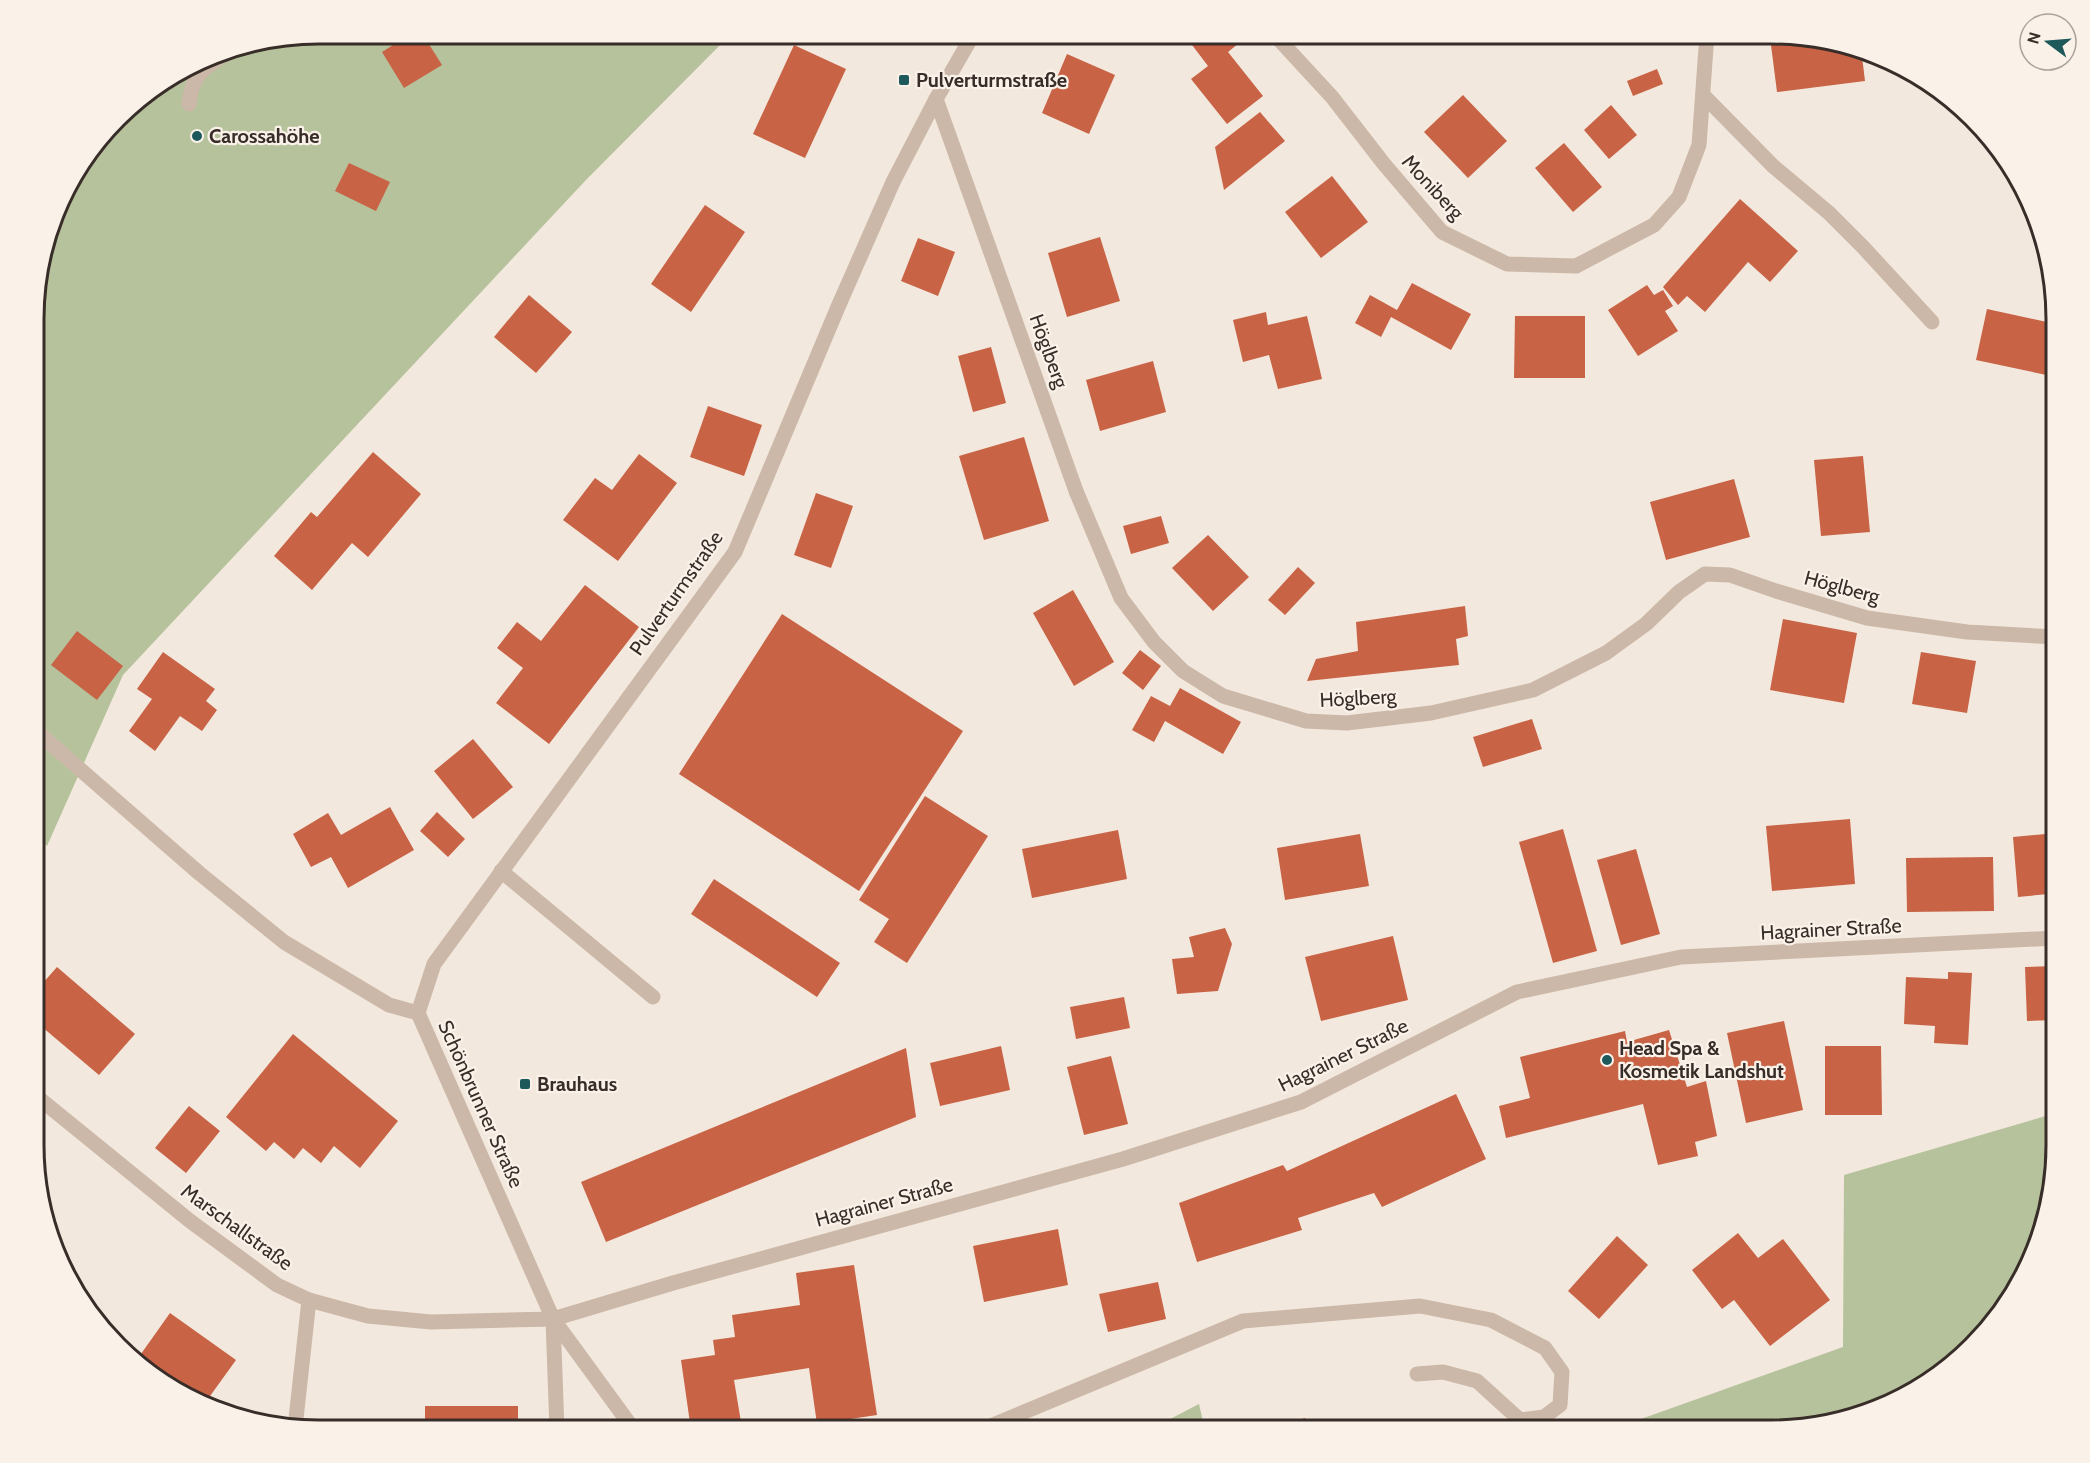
<svg xmlns="http://www.w3.org/2000/svg" width="2090" height="1463" font-family="Cabin,sans-serif">
<style>
.green{fill:#b6c29c}
.building{fill:#c86345}
.lines{fill:none;stroke-linecap:round;stroke-linejoin:round}
.service{stroke:#cbb8a8;stroke-width:15}
.minor{stroke:#cbb8a8;stroke-width:15}
.poi-dot{fill:#1d585b;stroke:#faf2e9;stroke-width:2}
.labels{text-anchor:middle;dominant-baseline:central;stroke-width:4.5;stroke-linejoin:round;paint-order:stroke}
.poi-label{font-size:20px;font-weight:bold;fill:#382d28;stroke:#faf2e9;text-anchor:start}
.street-label{font-size:20px;fill:#382d28;stroke:#faf2e9}
.rim{fill:none;stroke:#382d28;stroke-width:3}
</style>
<rect width="100%" height="100%" fill="#f3e8dd"/>
<g class="green">
<polygon points="319,33 732,33 585,181 123,675 47,846 35,835 35,282 63,192 130,104 210,55"/>
<polygon points="2056,1113 2056,1163 2042,1236 1998,1318 1898,1400 1772,1430 1610,1430 1843,1347 1844,1175"/>
<polygon points="1199,1404 1205,1430 1149,1430"/>
</g>
<g class="building">
<polygon points="412,33 422,33 442,65 404,88 382,52"/>
<polygon points="1199,33 1240,33 1244,39 1228,52 1263,96 1227,124 1191,79 1208,66 1189,41"/>
<polygon points="1817,39 1861,48 1865,81 1777,92 1771,45"/>
<polygon points="794,45 846,69 805,158 753,134"/>
<polygon points="1067,54 1115,75 1089,134 1042,113"/>
<polygon points="1657,69 1663,84 1633,96 1627,81"/>
<polygon points="1463,95 1507,141 1468,178 1424,132"/>
<polygon points="1611,105 1637,135 1609,159 1584,130"/>
<polygon points="1260,112 1285,141 1224,190 1215,147"/>
<polygon points="1564,143 1602,187 1573,212 1535,168"/>
<polygon points="349,163 390,182 376,211 335,191"/>
<polygon points="1332,176 1368,222 1321,258 1285,212"/>
<polygon points="1740,199 1798,251 1770,282 1748,262 1705,312 1687,296 1678,305 1663,287"/>
<polygon points="705,205 745,232 691,312 651,284"/>
<polygon points="1100,237 1120,301 1067,317 1048,253"/>
<polygon points="918,238 955,252 938,296 901,281"/>
<polygon points="1412,283 1471,314 1451,350 1391,317 1381,337 1355,323 1370,295 1397,310"/>
<polygon points="1647,285 1654,295 1663,290 1673,306 1665,311 1678,331 1638,356 1608,310"/>
<polygon points="529,295 572,332 536,373 494,337"/>
<polygon points="1987,309 2056,324 2056,377 1976,360"/>
<polygon points="1266,312 1268,325 1307,316 1322,379 1278,389 1269,355 1243,362 1233,320"/>
<polygon points="1515,316 1585,316 1585,378 1514,378"/>
<polygon points="991,347 1006,403 973,412 958,356"/>
<polygon points="1153,361 1166,412 1100,431 1086,380"/>
<polygon points="708,406 762,425 744,476 690,457"/>
<polygon points="1024,437 1049,521 984,540 959,456"/>
<polygon points="373,452 421,494 368,557 352,543 312,590 274,556 311,512 317,517"/>
<polygon points="639,454 677,483 618,561 563,520 595,478 612,490"/>
<polygon points="1863,456 1870,532 1821,536 1814,460"/>
<polygon points="1734,479 1750,537 1666,560 1650,502"/>
<polygon points="816,493 853,506 831,568 794,555"/>
<polygon points="1161,516 1169,543 1131,554 1123,526"/>
<polygon points="1208,535 1249,577 1213,611 1172,568"/>
<polygon points="1298,567 1315,583 1285,615 1268,600"/>
<polygon points="585,585 639,627 549,744 496,703 523,668 497,648 517,622 541,641"/>
<polygon points="1073,590 1114,662 1074,686 1033,613"/>
<polygon points="1465,606 1468,636 1456,639 1459,665 1307,681 1316,659 1358,651 1356,622"/>
<polygon points="782,614 963,731 859,891 679,774"/>
<polygon points="1783,619 1857,633 1844,703 1770,690"/>
<polygon points="77,631 123,666 97,700 51,665"/>
<polygon points="1140,650 1161,666 1143,690 1122,673"/>
<polygon points="163,652 215,689 206,701 217,710 202,731 180,716 155,751 129,731 152,699 137,689"/>
<polygon points="1921,652 1976,661 1967,713 1912,704"/>
<polygon points="1180,688 1241,722 1223,754 1165,721 1154,742 1132,730 1151,696 1170,706"/>
<polygon points="1532,719 1542,749 1483,767 1473,737"/>
<polygon points="473,739 513,787 473,819 434,771"/>
<polygon points="925,796 988,836 907,963 874,942 889,919 859,900"/>
<polygon points="390,807 414,850 348,888 331,857 311,867 293,834 328,813 341,835"/>
<polygon points="437,812 465,839 448,857 420,831"/>
<polygon points="1850,819 1855,884 1772,891 1766,826"/>
<polygon points="1563,829 1597,951 1553,963 1519,842"/>
<polygon points="1118,830 1127,879 1032,898 1022,849"/>
<polygon points="2056,833 2056,904 2049,905 2048,894 2018,897 2013,837"/>
<polygon points="1360,834 1369,886 1285,900 1277,848"/>
<polygon points="1636,849 1660,934 1621,945 1597,860"/>
<polygon points="1993,857 1994,911 1907,912 1906,858"/>
<polygon points="714,879 840,963 817,997 691,914"/>
<polygon points="1225,928 1232,944 1218,991 1177,994 1172,959 1194,957 1189,937"/>
<polygon points="1393,936 1408,1000 1321,1021 1305,957"/>
<polygon points="2056,966 2056,1020 2027,1021 2025,967"/>
<polygon points="57,967 135,1034 99,1075 35,1021 35,992"/>
<polygon points="1948,972 1972,973 1968,1045 1934,1043 1935,1026 1904,1024 1906,977 1948,979"/>
<polygon points="1124,997 1130,1028 1076,1039 1070,1007"/>
<polygon points="1784,1021 1803,1110 1746,1123 1727,1033"/>
<polygon points="1669,1030 1687,1087 1706,1081 1717,1136 1695,1142 1698,1156 1658,1165 1643,1104 1506,1138 1499,1106 1530,1098 1520,1057 1625,1031 1627,1042"/>
<polygon points="293,1034 398,1121 360,1168 334,1146 321,1163 303,1148 294,1159 274,1142 266,1151 226,1117"/>
<polygon points="1001,1046 1010,1090 940,1106 930,1063"/>
<polygon points="1825,1046 1881,1046 1882,1115 1825,1115"/>
<polygon points="906,1048 916,1117 606,1242 581,1182"/>
<polygon points="1111,1056 1128,1124 1084,1135 1067,1067"/>
<polygon points="1456,1094 1486,1159 1382,1207 1374,1193 1298,1218 1302,1230 1197,1262 1179,1203 1283,1165 1287,1171"/>
<polygon points="189,1106 220,1131 186,1173 155,1148"/>
<polygon points="1058,1229 1068,1285 984,1302 973,1246"/>
<polygon points="1738,1233 1758,1258 1783,1239 1830,1300 1770,1346 1734,1300 1722,1309 1692,1270"/>
<polygon points="1617,1236 1648,1265 1599,1319 1568,1291"/>
<polygon points="854,1265 877,1415 817,1424 809,1368 734,1380 741,1422 691,1430 681,1360 715,1355 713,1340 735,1337 732,1315 800,1305 796,1273"/>
<polygon points="1158,1282 1166,1319 1108,1332 1099,1294"/>
<polygon points="170,1313 236,1360 205,1403 145,1371 136,1361"/>
<rect x="425" y="1406" width="93" height="23"/>
<polygon points="1305,1418 1309,1430 1271,1430 1271,1429"/>
<polygon points="1366,1424 1368,1430 1349,1430 1348,1429"/>
</g>
<g class="lines">
<g class="service">
<polyline points="1703,95 1773,166 1829,213 1863,247 1932,322"/>
<polyline points="501,871 653,997"/>
<polyline points="553,1319 634,1430"/>
<polyline points="295,1428 309,1300"/>
<polyline points="981,1430 1243,1321 1420,1306 1491,1320 1545,1348 1562,1372 1560,1405 1544,1417 1520,1420 1477,1381 1443,1372 1417,1374"/>
</g>
<g class="minor">
<polyline points="1273,33 1332,97 1384,164 1442,232 1507,264 1576,266 1654,225 1679,197 1699,145 1707,34"/>
<polyline points="936,99 1076,491 1121,598 1154,642 1183,671 1223,696 1306,721 1347,723 1431,713 1533,690 1606,653 1646,624 1679,592 1705,574 1730,575 1776,591 1867,618 1967,632 2056,637"/>
<path d="M189 104C191 74 207 66 230 51"/>
<polyline points="35,730 199,873 284,942 389,1005 418,1013"/>
<polyline points="418,1013 434,964 735,552 838,307 893,182 936,99 974,33"/>
<polyline points="418,1013 553,1319 557,1430"/>
<polyline points="35,1095 190,1221 277,1285 309,1300 368,1316 431,1322 553,1319 673,1283 1123,1159 1301,1102 1517,992 1681,957 2056,938"/>
</g>
</g>
<g class="poi-dot">
<rect x="898" y="74" width="12" height="12" rx="3"/>
<circle cx="197" cy="136" r="6"/>
<circle cx="1607" cy="1060" r="6"/>
<rect x="519" y="1078" width="12" height="12" rx="3"/>
</g>
<g class="labels">
<g class="poi-label">
<text x="916" y="80">Pulverturmstraße</text>
<text x="209" y="136">Carossahöhe</text>
<text x="1619" y="1048">Head Spa &amp;<tspan x="1619" dy="23">Kosmetik Landshut</tspan></text>
<text x="537" y="1084">Brauhaus</text>
</g>
<g class="street-label">
<text transform="translate(1433 187) rotate(47)">Moniberg</text>
<text transform="translate(1049 351) rotate(70)">Höglberg</text>
<text transform="translate(1842 587) rotate(15)">Höglberg</text>
<text transform="translate(676 593) rotate(-55)">Pulverturmstraße</text>
<text transform="translate(1358 698) rotate(-3)">Höglberg</text>
<text transform="translate(1831 929) rotate(-3)">Hagrainer Straße</text>
<text transform="translate(1343 1055) rotate(-26)">Hagrainer Straße</text>
<text transform="translate(481 1104) rotate(66)">Schönbrunner Straße</text>
<text transform="translate(884 1202) rotate(-15)">Hagrainer Straße</text>
<text transform="translate(237 1227) rotate(36)">Marschallstraße</text>
</g>
</g>
<path d="M0 0H2090V1463H0ZM319 44H1771A275 275 0 0 1 2046 319V1145A275 275 0 0 1 1771 1420H319A275 275 0 0 1 44 1145V319A275 275 0 0 1 319 44Z" fill="#faf2e9" fill-rule="evenodd"/>
<path class="rim" d="M319 44H1771A275 275 0 0 1 2046 319V1145A275 275 0 0 1 1771 1420H319A275 275 0 0 1 44 1145V319A275 275 0 0 1 319 44Z"/>
<g transform="translate(2048 42) rotate(286)"><circle r="28" fill="#faf2e9" stroke="#aca39c" stroke-width="1.5"/>
<path d="M0-4.5L10 22L0 15L-10 22Z" fill="#1d585b"/>
<text y="-9" font-size="16" font-weight="bold" text-anchor="middle" fill="#382d28">N</text>
</g>
</svg>
